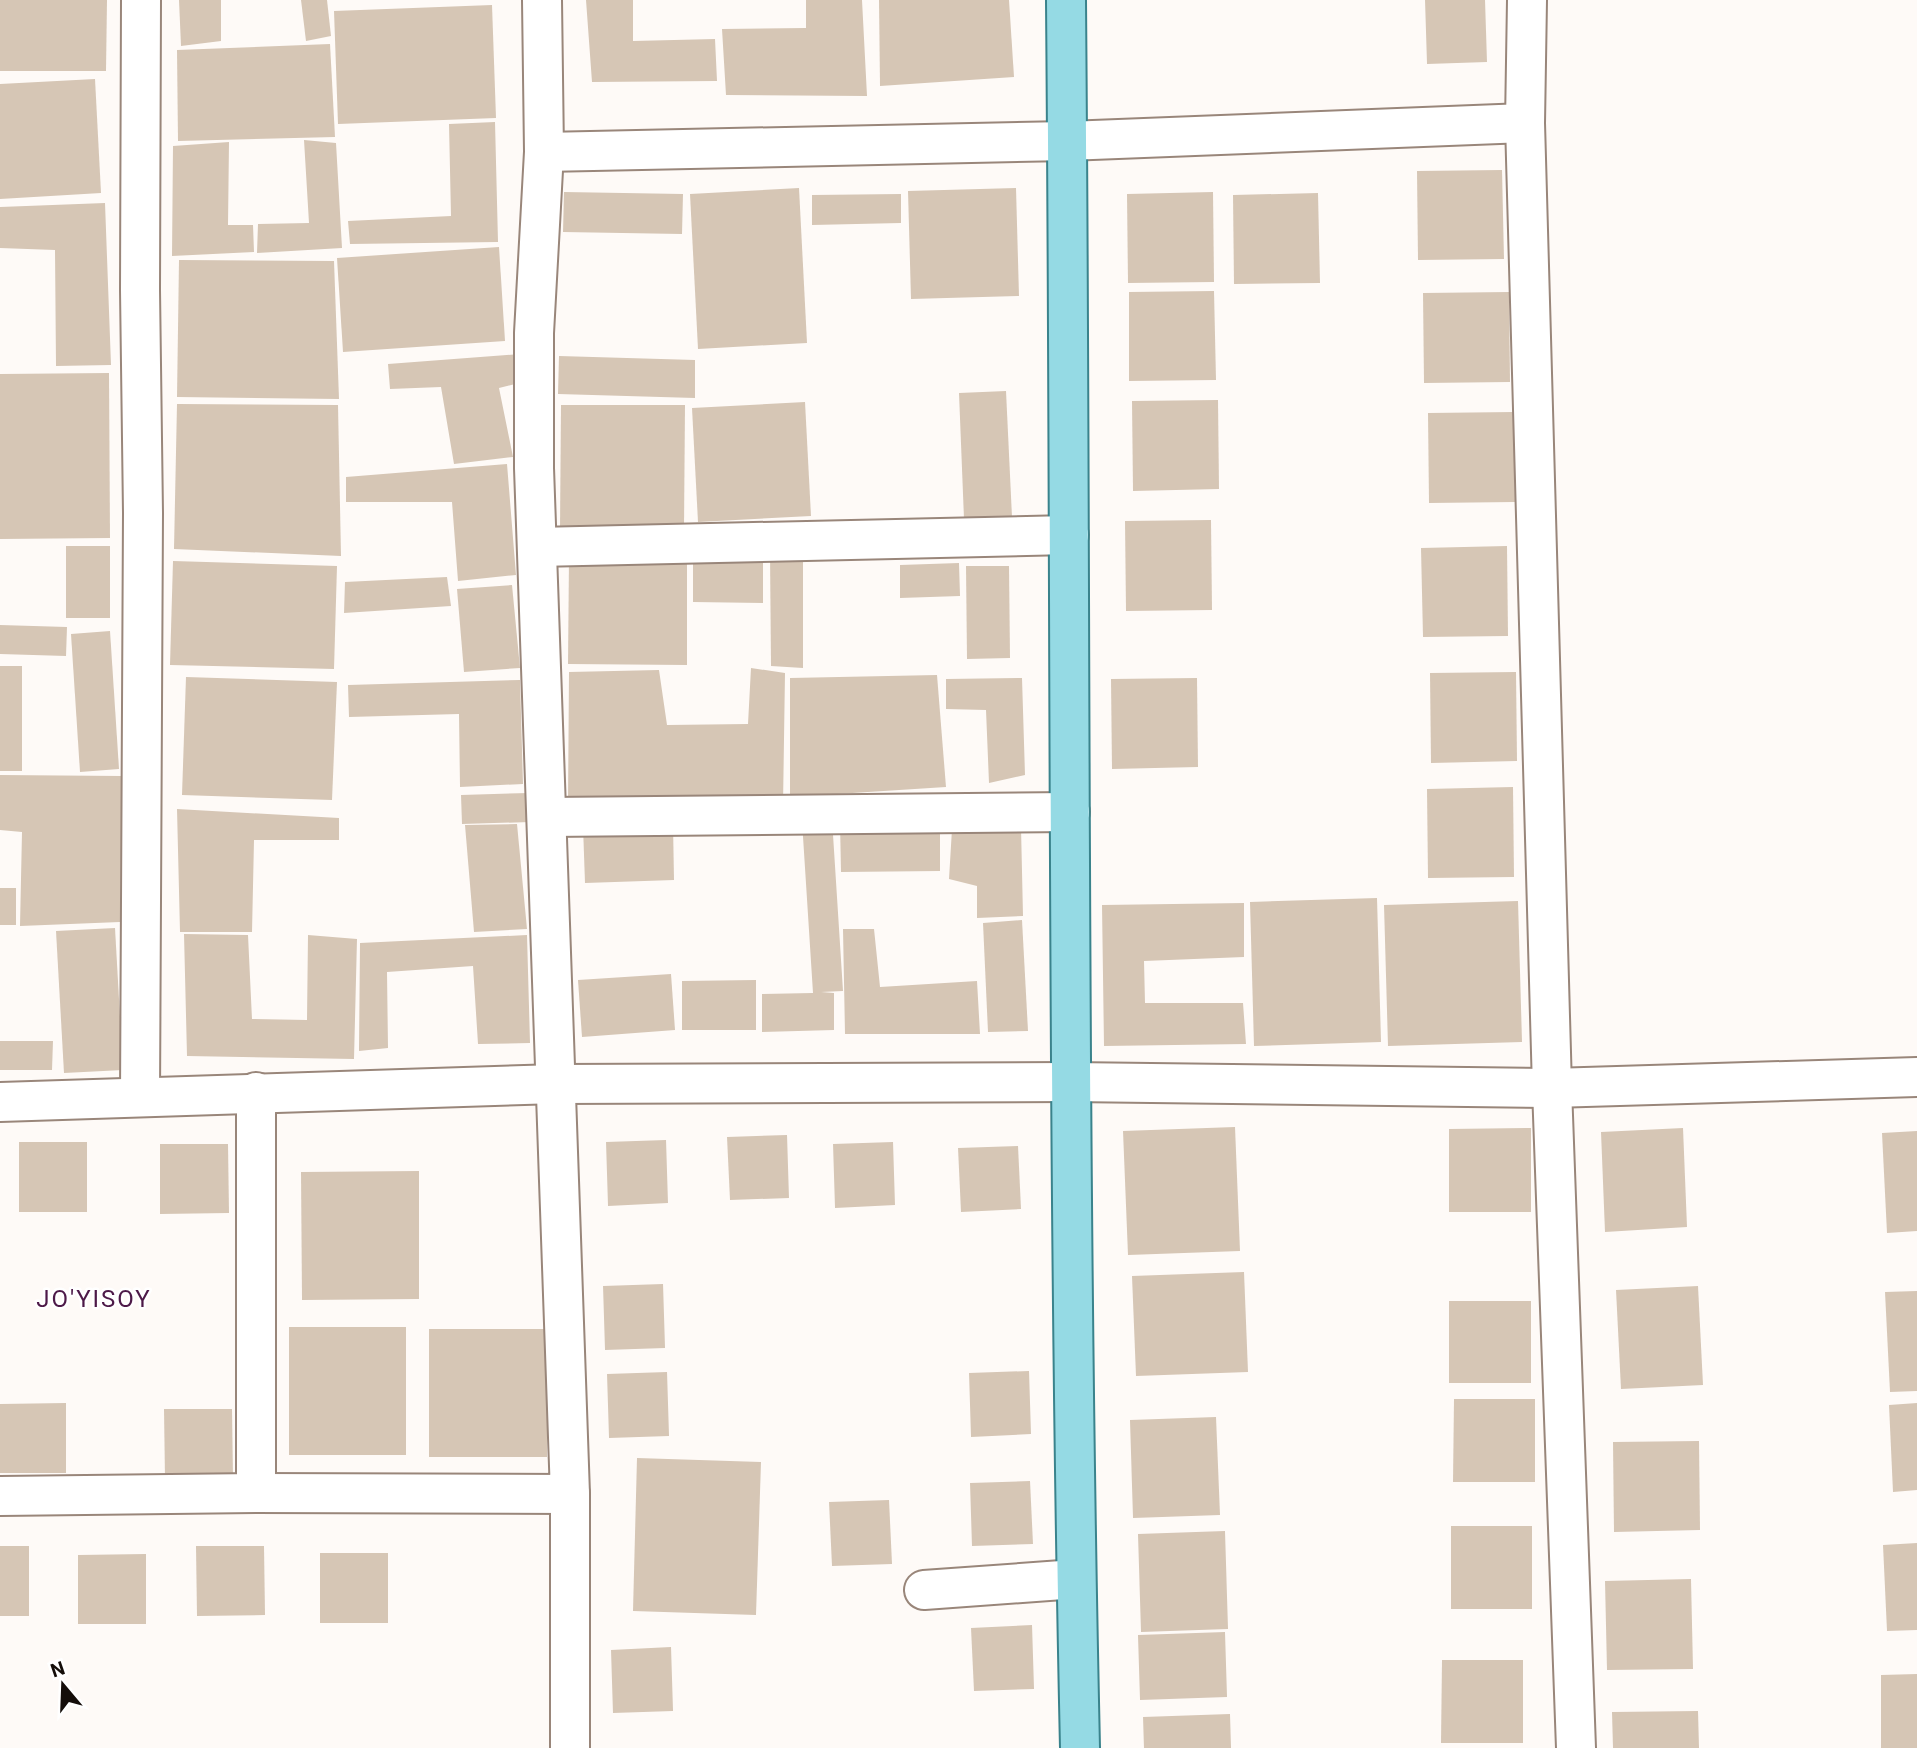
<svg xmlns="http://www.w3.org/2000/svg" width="1917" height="1748" font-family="Roboto,sans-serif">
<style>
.building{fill:#d6c6b5}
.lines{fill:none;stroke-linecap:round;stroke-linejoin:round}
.minor-casing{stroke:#99867a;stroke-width:42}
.major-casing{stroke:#3a838c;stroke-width:42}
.minor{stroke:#fff;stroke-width:38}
.major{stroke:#95dae4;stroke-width:38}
.labels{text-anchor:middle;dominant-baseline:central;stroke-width:5;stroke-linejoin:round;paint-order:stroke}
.quarter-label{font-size:24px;letter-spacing:2px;fill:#4d1948;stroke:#fff}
</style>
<rect width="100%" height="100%" fill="#fefaf7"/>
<g class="building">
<polygon points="0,0 107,0 106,71 0,71"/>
<polygon points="179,0 221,0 221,41 181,46"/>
<polygon points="301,0 327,0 331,36 306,41"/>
<polygon points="586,0 633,0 633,41 715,39 717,81 592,82"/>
<polygon points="806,0 862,0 867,96 726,95 722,29 806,28"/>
<polygon points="879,0 1009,0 1014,77 880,86"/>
<polygon points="1425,0 1485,0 1487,62 1427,64"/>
<polygon points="492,5 496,118 338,124 334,11"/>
<polygon points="330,44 335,137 178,141 177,50"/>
<polygon points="95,79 101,193 0,199 0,84"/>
<polygon points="495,122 498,242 350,244 348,221 451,216 449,124"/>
<polygon points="304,140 336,143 342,248 257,253 258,224 309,223"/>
<polygon points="229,142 228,225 253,225 254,252 172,256 173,146"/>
<polygon points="1502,170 1504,259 1418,260 1417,171"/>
<polygon points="799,188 807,343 698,349 690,194"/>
<polygon points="1016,188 1019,296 911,299 908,191"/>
<polygon points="564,192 683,194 682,234 563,232"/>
<polygon points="1213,192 1214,282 1128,283 1127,194"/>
<polygon points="1318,193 1320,283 1234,284 1233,195"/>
<polygon points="901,194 901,223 812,225 812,195"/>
<polygon points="105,203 111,365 56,366 55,250 0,248 0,207"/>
<polygon points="499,247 505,341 343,352 337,258"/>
<polygon points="179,260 334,261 339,399 177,397"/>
<polygon points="1214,291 1216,380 1129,381 1129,292"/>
<polygon points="1509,292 1510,382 1424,383 1423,293"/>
<polygon points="520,354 524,382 499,388 513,457 454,464 441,387 390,389 388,364"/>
<polygon points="559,356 695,360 695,398 558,394"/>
<polygon points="109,373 110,538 0,539 0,374"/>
<polygon points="1006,391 1012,517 964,519 959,393"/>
<polygon points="1218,400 1219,489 1133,491 1132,401"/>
<polygon points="805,402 811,516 698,522 692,408"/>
<polygon points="177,404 338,405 341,556 174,549"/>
<polygon points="561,405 685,405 684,529 560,529"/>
<polygon points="1514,412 1515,502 1429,503 1428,413"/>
<polygon points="507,464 516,575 458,581 452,502 346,502 346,477"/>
<polygon points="1211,520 1212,610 1126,611 1125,521"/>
<rect x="66" y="546" width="44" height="72"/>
<polygon points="1507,546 1508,636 1423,637 1421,548"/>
<polygon points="803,551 803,668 771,666 770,552"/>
<polygon points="687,554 687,665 568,664 569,558"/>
<polygon points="693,558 763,559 763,603 693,602"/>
<polygon points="173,561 337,566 334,669 170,665"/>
<polygon points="959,563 960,596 900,598 900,565"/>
<polygon points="966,566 1009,566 1010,658 967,659"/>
<polygon points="447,577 451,606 344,613 345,582"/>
<polygon points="512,585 520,668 464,672 457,589"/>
<polygon points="0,625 67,627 66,656 0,654"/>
<polygon points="110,631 119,769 80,772 71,634"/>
<rect x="0" y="666" width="22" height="105"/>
<polygon points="751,668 785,673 783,806 568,804 569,672 659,670 667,725 748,724"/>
<polygon points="1516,672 1517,761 1431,763 1430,673"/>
<polygon points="937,675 946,787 790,797 790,678"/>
<polygon points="186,677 337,682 332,800 182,795"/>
<polygon points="1022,678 1025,775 989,783 986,710 946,709 946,679"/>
<polygon points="1197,678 1198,767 1112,769 1111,679"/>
<polygon points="520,680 523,784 460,787 459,714 349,717 348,685"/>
<polygon points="0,775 122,776 120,922 20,926 22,832 0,830"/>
<polygon points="1513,787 1514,877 1428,878 1427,789"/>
<polygon points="529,793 530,822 462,824 461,795"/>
<polygon points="177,809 339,818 339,840 254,840 252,932 180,932"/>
<polygon points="832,819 843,991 821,992 834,993 834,1030 762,1032 762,994 813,993 802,821"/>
<polygon points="940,820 940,871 841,872 840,822"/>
<polygon points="517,824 527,929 474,932 465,825"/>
<polygon points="673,824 674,880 585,883 583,826"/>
<polygon points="1021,827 1023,916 977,918 977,886 949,879 952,829"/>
<rect x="0" y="888" width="16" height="37"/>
<polygon points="1377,898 1381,1042 1254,1046 1250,902"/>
<polygon points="1518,901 1522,1042 1388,1046 1384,905"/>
<polygon points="1244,903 1244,957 1144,961 1145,1003 1243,1003 1246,1044 1104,1046 1102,905"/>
<polygon points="1022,920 1028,1031 988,1032 983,923"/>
<polygon points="115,928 123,1070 64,1073 56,931"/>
<polygon points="843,929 874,929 880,987 977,981 980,1034 845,1034"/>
<polygon points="184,934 248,935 252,1019 307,1020 308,935 357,939 354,1059 187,1056"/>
<polygon points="527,935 530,1043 478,1044 473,966 387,972 388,1048 359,1051 360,943"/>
<polygon points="671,974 675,1030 582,1037 578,980"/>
<polygon points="756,980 756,1030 682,1030 682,981"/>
<polygon points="0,1041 53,1041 52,1070 0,1070"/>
<polygon points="1235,1127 1240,1251 1128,1255 1123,1131"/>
<polygon points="1531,1128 1531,1212 1449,1212 1449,1129"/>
<polygon points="1683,1128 1687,1227 1605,1232 1601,1132"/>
<polygon points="1917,1131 1917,1231 1887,1233 1882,1133"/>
<polygon points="787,1135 789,1198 730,1200 727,1137"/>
<polygon points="666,1140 668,1203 608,1206 606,1142"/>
<rect x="19" y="1142" width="68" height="70"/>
<polygon points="893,1142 895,1205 835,1208 833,1144"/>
<polygon points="160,1144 228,1144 229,1213 160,1214"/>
<polygon points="1018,1146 1021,1209 961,1212 958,1148"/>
<polygon points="419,1171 419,1299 302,1300 301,1172"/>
<polygon points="1244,1272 1248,1372 1136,1376 1132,1276"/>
<polygon points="663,1284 665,1348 605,1350 603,1286"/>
<polygon points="1698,1286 1703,1385 1621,1389 1616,1290"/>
<polygon points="1917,1291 1917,1391 1890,1392 1885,1292"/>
<rect x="1449" y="1301" width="82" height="82"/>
<rect x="289" y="1327" width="117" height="128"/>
<rect x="429" y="1329" width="118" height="128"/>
<polygon points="1029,1371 1031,1434 971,1437 969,1373"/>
<polygon points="667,1372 669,1436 609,1438 607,1374"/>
<polygon points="1454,1399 1535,1399 1535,1482 1453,1482"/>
<polygon points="66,1403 66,1473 0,1473 0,1404"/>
<polygon points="1917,1403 1917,1490 1893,1492 1889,1405"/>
<polygon points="164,1409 232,1409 233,1478 165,1479"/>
<polygon points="1216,1417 1220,1515 1133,1518 1130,1420"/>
<polygon points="1699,1441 1700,1530 1614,1532 1613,1442"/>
<polygon points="637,1458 761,1462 756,1615 633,1611"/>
<polygon points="1030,1481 1033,1544 972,1546 970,1483"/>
<polygon points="889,1500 892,1564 832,1566 829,1502"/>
<rect x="1451" y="1526" width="81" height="83"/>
<polygon points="1225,1531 1228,1629 1141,1632 1138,1534"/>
<polygon points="1917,1543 1917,1630 1887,1631 1883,1545"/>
<rect x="0" y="1546" width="29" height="70"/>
<polygon points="196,1546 264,1546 265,1615 197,1616"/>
<rect x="320" y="1553" width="68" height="70"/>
<polygon points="146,1554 146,1624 78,1624 78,1555"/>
<polygon points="1691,1579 1693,1669 1607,1670 1605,1581"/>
<polygon points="1032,1625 1034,1689 974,1691 971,1628"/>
<polygon points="1225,1632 1227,1697 1140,1700 1138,1635"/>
<polygon points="671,1647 673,1711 613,1713 611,1650"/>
<polygon points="1442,1660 1523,1660 1523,1743 1441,1743"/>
<polygon points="1917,1674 1917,1748 1881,1748 1881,1675"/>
<polygon points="1698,1711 1699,1748 1613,1748 1612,1712"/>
<polygon points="1230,1714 1231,1748 1144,1748 1143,1717"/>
</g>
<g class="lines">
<defs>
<g id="minor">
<polyline points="1527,0 1525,123 1552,1088 1576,1748"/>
<polyline points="544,152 1067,141 1525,123"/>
<polyline points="537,547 1069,535"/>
<polyline points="548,817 1070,812"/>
<polyline points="140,1097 143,513 140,290 141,0"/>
<polyline points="0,1102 557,1084 1071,1082 1552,1088 1917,1077"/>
<polyline points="256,1493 570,1494 534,468 534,333 544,152 542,0"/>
<polyline points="0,1496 256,1493 256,1092"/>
<polyline points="924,1590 1076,1579"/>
<polyline points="570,1748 570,1494"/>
</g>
<path id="major" d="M1066 0C1071 583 1067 1165 1080 1748"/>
</defs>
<use href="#minor" class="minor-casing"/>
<use href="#major" class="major-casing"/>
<use href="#minor" class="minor"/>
<use href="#major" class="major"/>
</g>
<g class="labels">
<g class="quarter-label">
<text x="94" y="1299">JO'YISOY</text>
</g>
</g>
<g transform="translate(63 1685) rotate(341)" stroke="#ffffff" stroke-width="5" paint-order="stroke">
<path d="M0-5L12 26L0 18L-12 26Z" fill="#140d09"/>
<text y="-10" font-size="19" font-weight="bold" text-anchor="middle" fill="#140d09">N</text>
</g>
</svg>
